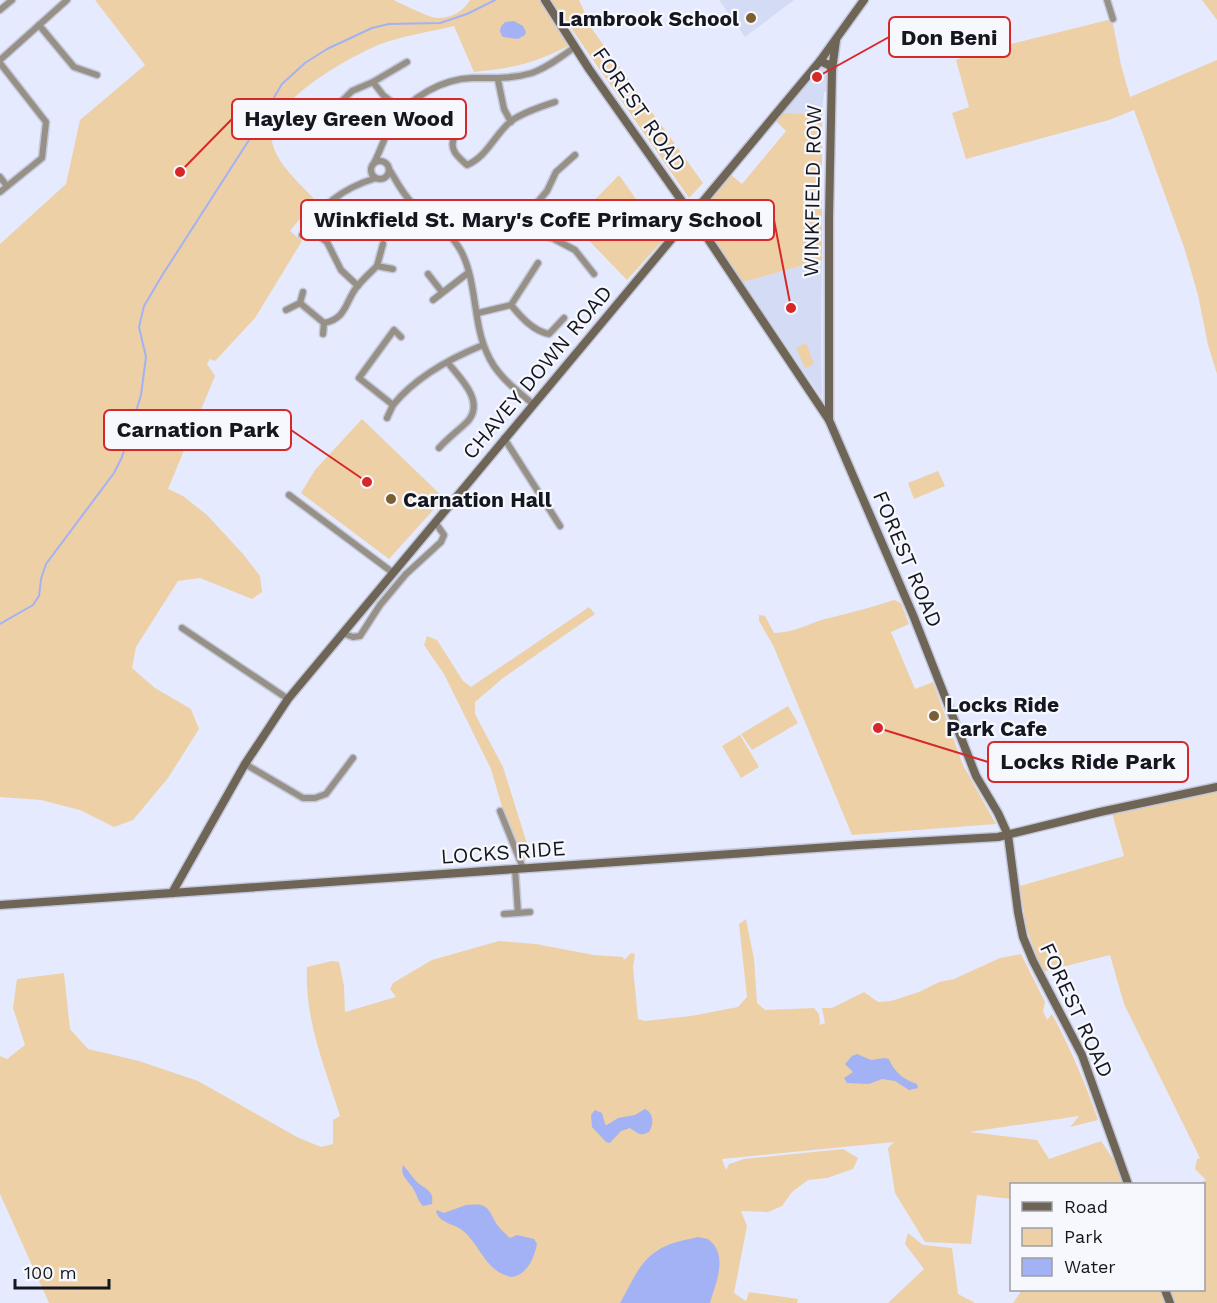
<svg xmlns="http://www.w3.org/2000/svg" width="1217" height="1303" font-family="'Work Sans',sans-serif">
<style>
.built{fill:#d4dbf4}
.green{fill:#edd0a6}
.water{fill:#a3b2f4}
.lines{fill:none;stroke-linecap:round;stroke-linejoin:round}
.stream{stroke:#a3b2f4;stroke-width:2}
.street-casing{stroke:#c4c8db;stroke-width:9}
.secondary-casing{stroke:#c4c8db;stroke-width:11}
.street{stroke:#979086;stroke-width:6}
.secondary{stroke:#6e6557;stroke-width:8}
.poi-dot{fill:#7b5e31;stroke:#f7f8fd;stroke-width:2}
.labels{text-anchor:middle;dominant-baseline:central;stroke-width:4.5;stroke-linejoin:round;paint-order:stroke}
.poi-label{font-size:21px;font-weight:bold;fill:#151720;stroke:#f7f8fd;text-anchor:start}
.street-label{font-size:21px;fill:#151720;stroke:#f7f8fd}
.leader{fill:none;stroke:#d62828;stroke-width:2}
.callout-dot{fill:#d62828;stroke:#f7f8fd;stroke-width:2}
.callout{fill:#f7f8fd;stroke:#d62828;stroke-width:2}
.callout-label{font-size:22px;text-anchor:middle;font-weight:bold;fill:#151720}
</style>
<rect width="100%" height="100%" fill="#e5eaff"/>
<g class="built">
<polygon points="719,0 794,0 745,37"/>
<polygon points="820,65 825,66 827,70 828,91 824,92 822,114 782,113"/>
<polygon points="822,260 821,335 822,398 743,282"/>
</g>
<g class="green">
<path d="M95 0H393C403 4 429 18 438 18 451 18 464 11 470 0H579L592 29 703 183 689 198 557 8 549 14 568 46C533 64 513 68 474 72L454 26C429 32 402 36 378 45 348 58 265 103 272 141 276 164 300 183 315 200L290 231 302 241 255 318 215 361 210 359 207 364 215 376 168 489 183 496 207 515 243 554 260 576 262 592 252 599 200 578 178 581 136 647 132 668 155 688 191 709 199 729 168 778 133 820 114 827 80 810 41 800 0 797V244L66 184 80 120 145 65Z"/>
<polygon points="1202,0 1217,0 1217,20"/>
<polygon points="1112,19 1121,65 1130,97 1217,60 1217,374 1208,345 1198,295 1184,247 1134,110 1109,120 966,159 952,113 969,107 956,60 975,53"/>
<polygon points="782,113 822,114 822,260 743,282 697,214 730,174 742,184 786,131 775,120"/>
<polygon points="619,175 664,239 627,280 572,223"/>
<polygon points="806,343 814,364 805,368 796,348"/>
<polygon points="362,419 444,498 389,559 301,493 315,470"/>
<polygon points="938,471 945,486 914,499 908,483"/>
<path d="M894 600 901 603 909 624 891 632 915 689 933 682 963 765 996 824 852 835 773 645 759 621V615L765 616 774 633C792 633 808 624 825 619 848 613 871 608 894 600Z"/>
<polygon points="589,607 595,614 503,678 475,702 475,714 503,767 530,853 524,861 516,855 491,769 444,674 424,645 427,636 437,640 463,681 471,687"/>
<polygon points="788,706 798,723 752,750 741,734"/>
<polygon points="740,735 759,767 741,778 722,746"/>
<polygon points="1217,792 1217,1303 1013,1303 1022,1290 1204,1290 1204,1184 1198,1184 1206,1180 1195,1169 1197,1159 1200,1158 1124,1004 1110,955 1042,972 1026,927 1020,886 1124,856 1112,813"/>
<path d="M746 919 754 959 757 1003 765 1010 814 1008 819 1014 820 1025 825 1023 822 1008H832L864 992 878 1002 891 1001 919 992 939 982 954 979 1000 958 1021 954 1045 1002 1043 1011 1047 1020 1052 1014C1070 1048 1086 1084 1098 1120L1070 1127 1079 1116 969 1132 1037 1140 1049 1159 1101 1141 1130 1184H1012L1011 1199 977 1195 971 1244 925 1242 895 1193 888 1148 894 1142 722 1159 726 1170 729 1164 744 1159 843 1149 858 1158 853 1169 827 1178 808 1180 792 1192 782 1206 768 1212 741 1211 747 1226 734 1293 746 1301 749 1292 798 1299 797 1303H49L0 1194V1056L7 1059 25 1045 13 1008 17 979 64 973 70 1029 88 1049 139 1061 198 1081 297 1137 321 1147 333 1144V1120L340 1116C325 1067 304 1019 307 967L332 961 339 962 344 986 345 1012 396 997 390 989 393 983 432 960 499 941 536 944 594 955 623 957 624 960 631 953 635 954 633 967 638 1019 645 1021 691 1016 738 1007 747 997 739 924Z"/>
<polygon points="908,1233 923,1245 952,1248 958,1294 975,1303 888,1303 924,1269 905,1244"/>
</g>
<g class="water">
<path d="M514 21 523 26 526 32 525 35 518 39 503 37C498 31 500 27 505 22Z"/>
<path d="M857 1054 871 1060 884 1058 889 1059C894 1072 904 1080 917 1084L918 1088 909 1090 895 1081 882 1079 869 1084 847 1083 844 1078 853 1072 845 1064 852 1056Z"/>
<path d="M645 1109C654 1113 654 1124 649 1132 640 1137 638 1133 630 1128L621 1131 610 1143 606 1142 592 1127 591 1115 595 1110 602 1113 605 1124 607 1125 618 1118 635 1115Z"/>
<path d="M403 1165C408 1170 411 1176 416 1181 424 1189 435 1190 432 1204L423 1206C418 1201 418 1198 415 1192 411 1182 399 1177 403 1165Z"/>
<path d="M466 1205C487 1203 487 1206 496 1223 499 1228 506 1234 510 1238L517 1235 534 1239 537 1244C534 1258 528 1274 512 1277 486 1273 480 1244 462 1230 453 1223 441 1224 436 1212L437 1210 444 1213Z"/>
<path d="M698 1237 708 1239C729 1255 716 1282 710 1303H620C633 1281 640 1257 666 1246 676 1241 687 1240 698 1237Z"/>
</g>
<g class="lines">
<polyline class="stream" points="0,624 33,605 39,596 41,579 46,564 114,473 122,457 141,395 146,357 139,327 144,306 163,274 249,140 282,84 305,63 327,49 372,28 389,24 440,23 467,14 495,0"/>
<defs>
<g id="street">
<polyline points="1107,0 1113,19"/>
<polyline points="0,10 12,0"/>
<polyline points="39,25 74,67 97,75"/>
<polyline points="0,60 67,0"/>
<polyline points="0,63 46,122 42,158 0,192"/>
<polyline points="498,80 504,109 511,122"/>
<polyline points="373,82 407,62"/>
<polyline points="310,127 329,114 352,91 373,82 383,95 403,111"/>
<path d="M454 138C449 150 458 157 467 165 487 157 495 134 511 121 524 112 540 107 555 102"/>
<circle cx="380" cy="170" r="9"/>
<path d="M374 163C381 150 385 134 394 121 411 97 442 79 472 78 493 78 512 79 532 73 548 67 561 57 575 47"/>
<path d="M389 169C396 180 402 193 412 203 431 222 446 225 461 251 477 281 473 324 487 353 496 375 515 389 533 404"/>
<polyline points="0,177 7,186"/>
<polyline points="526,216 547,191 556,172 575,155"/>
<polyline points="307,227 327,242 341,270 358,286"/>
<path d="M302 235C323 205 340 189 376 178"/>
<path d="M452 236C478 219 495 212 526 216L538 233 554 239 575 250 594 274"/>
<polyline points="383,244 377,266 393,269"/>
<path d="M538 263 511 305C521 317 533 331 549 334L564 318"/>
<polyline points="428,274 442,292"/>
<polyline points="433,300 468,273"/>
<polyline points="300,303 324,323"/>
<polyline points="286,310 300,303 303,292"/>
<polyline points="478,313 511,305"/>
<path d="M323 334 324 323C346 319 345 303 356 288 362 280 370 273 377 266"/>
<path d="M401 337 394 330 359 378 393 405C415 378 451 358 483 345"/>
<polyline points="387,418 393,405"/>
<polyline points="504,438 560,526"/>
<path d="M439 448C448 438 459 430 468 421 485 401 460 378 448 363"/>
<polyline points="289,495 392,572"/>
<polyline points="182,628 288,699"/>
<polyline points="342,633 353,637 360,636 380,605 406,574 441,542 444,535 435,522"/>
<polyline points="245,764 303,798 315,798 326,794 353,758"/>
<polyline points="500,811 523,868"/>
<polyline points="515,869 518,913"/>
<polyline points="504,914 530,912"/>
</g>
<g id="secondary">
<polyline points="545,0 589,69 698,224 829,420 913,615 976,776 998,813 1008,835 1018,912 1023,937 1033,961 1082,1055 1128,1184"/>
<polyline points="820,61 829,65 832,70 829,217 829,420"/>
<polyline points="832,70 836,40"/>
<polyline points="172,893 245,764 288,699 820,61 864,0"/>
<polyline points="0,905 859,845 998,837 1100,812 1217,787"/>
<polyline points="1165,1290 1170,1303"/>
</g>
</defs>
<use href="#street" class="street-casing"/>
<use href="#secondary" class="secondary-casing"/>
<use href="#street" class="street"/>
<use href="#secondary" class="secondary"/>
</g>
<g class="poi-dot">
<circle cx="751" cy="18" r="6"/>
<circle cx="391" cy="499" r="6"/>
<circle cx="934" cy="716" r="6"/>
</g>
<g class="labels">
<g class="poi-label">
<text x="739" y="18" text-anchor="end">Lambrook School</text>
<text x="403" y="499">Carnation Hall</text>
<text x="946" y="704">Locks Ride<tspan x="946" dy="24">Park Cafe</tspan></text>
</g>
<g class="street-label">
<text transform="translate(640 109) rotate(55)">FOREST ROAD</text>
<text transform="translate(812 191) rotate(-89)">WINKFIELD ROW</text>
<text transform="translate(537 372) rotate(-50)">CHAVEY DOWN ROAD</text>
<text transform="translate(908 559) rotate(67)">FOREST ROAD</text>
<text transform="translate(503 852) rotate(-4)">LOCKS RIDE</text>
<text transform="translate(1077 1010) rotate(65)">FOREST ROAD</text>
</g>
</g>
<path class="leader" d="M817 77L889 37M180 172L232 119M791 308L774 220M367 482L291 430M878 728L988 762"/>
<g class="callout-dot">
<circle cx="817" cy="77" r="6"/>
<circle cx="180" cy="172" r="6"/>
<circle cx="791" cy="308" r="6"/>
<circle cx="367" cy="482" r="6"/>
<circle cx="878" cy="728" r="6"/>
</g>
<g class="callout">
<rect x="889" y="17" width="121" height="40" rx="6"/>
<rect x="232" y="99" width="234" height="40" rx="6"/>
<rect x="301" y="200" width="473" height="40" rx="6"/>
<rect x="104" y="410" width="187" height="40" rx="6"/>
<rect x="988" y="742" width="200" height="40" rx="6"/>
</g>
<g class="callout-label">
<text x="949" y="45">Don Beni</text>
<text x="349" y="126">Hayley Green Wood</text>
<text x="538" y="227">Winkfield St. Mary's CofE Primary School</text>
<text x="198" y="437">Carnation Park</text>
<text x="1088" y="769">Locks Ride Park</text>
</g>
<rect x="1010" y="1183" width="195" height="108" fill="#f7f8fd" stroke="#9d9ea5" stroke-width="1.5"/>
<rect x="1022" y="1202" width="30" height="9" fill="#6e6557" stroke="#9d9ea5" stroke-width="1.5"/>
<text x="1064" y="1213" font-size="18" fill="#151720">Road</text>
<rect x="1022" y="1228" width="30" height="18" fill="#edd0a6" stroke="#9d9ea5" stroke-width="1.5"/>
<text x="1064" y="1243" font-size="18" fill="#151720">Park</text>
<rect x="1022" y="1258" width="30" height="18" fill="#a3b2f4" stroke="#9d9ea5" stroke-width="1.5"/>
<text x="1064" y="1273" font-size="18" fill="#151720">Water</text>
<path d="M15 1279v9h94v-9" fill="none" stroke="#151720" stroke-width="3"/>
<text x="24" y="1279" font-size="18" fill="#151720" stroke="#f7f8fd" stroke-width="4.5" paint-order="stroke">100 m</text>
</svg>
